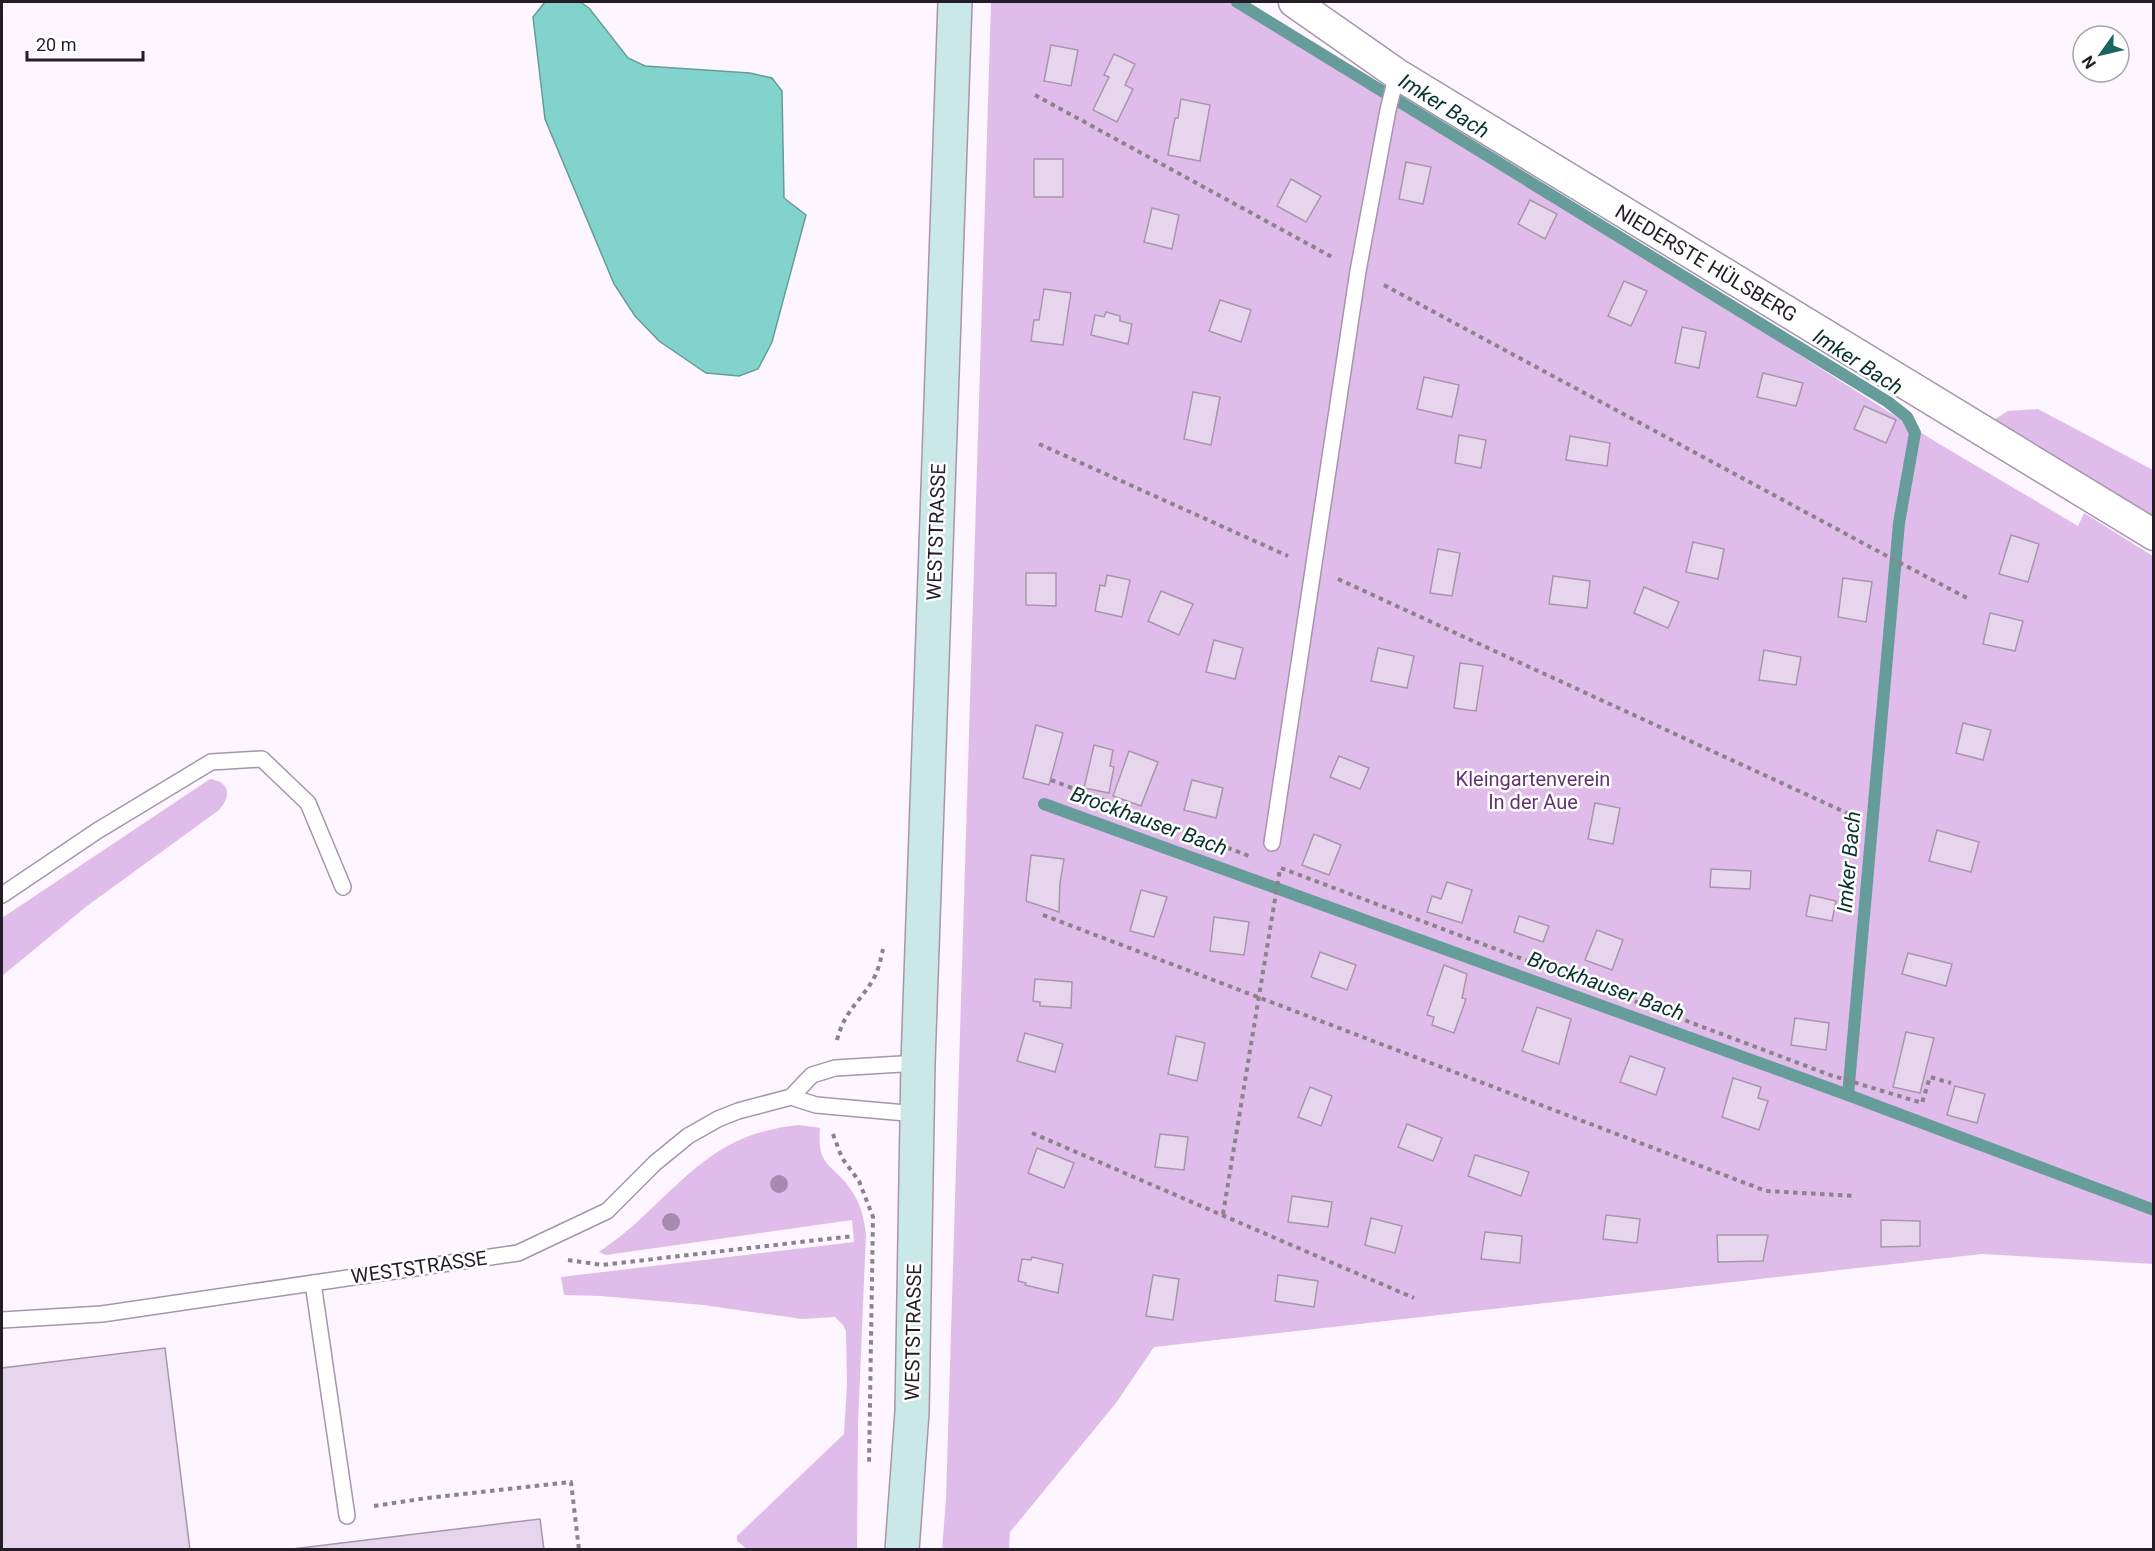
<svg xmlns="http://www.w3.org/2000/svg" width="2155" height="1551" font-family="Roboto,sans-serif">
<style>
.green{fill:#e0bcea}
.water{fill:#82d3cb;stroke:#669c9a;stroke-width:1.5}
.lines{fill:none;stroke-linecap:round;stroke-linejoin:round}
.stream{stroke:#669c9a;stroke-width:12}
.building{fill:#e7d4ed;stroke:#a896ad;stroke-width:1.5}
.lane-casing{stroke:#a795ac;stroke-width:18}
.street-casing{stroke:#a795ac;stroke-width:33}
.secondary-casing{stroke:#a795ac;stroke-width:36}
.path{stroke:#8a838c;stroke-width:4;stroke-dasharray:4.5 4.5;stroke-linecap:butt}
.lane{stroke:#fff;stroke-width:15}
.street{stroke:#fff;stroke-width:30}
.secondary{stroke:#cae8e6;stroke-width:33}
.tree{fill:#a88ab0}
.labels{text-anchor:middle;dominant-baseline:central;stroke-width:5;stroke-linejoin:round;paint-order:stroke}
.street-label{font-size:20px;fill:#241d26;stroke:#fff}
.park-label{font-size:20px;fill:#62336f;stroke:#fff}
.water-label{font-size:21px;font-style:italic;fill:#09322f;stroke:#fff}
</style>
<rect width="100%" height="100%" fill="#fdf5ff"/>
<g class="green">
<polygon points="991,2 1246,2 1936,442 2078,526 2084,513 2153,556 2153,1264 1982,1254 1154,1347 1116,1403 1010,1532 1009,1549 942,1550 946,1499"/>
<polygon points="2038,409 2153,470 2153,529 1987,424 2008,411"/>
<path d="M210 779C231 782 231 797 219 810L87 906 2 976V918Z"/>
<path d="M799 1125 820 1128C816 1170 835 1163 853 1193 861 1205 864 1219 866 1234L858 1424 857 1549H747L737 1541V1536L844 1434 847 1384 846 1331 843 1325 835 1317 802 1319 703 1305 601 1296 564 1295 561 1277 854 1242 852 1220 606 1255 599 1252C611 1243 624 1234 635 1224 690 1174 719 1133 799 1125Z"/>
</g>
<polygon class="water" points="545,2 580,2 589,8 628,58 645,66 750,73 772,78 782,91 784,198 806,215 772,342 758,369 739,376 706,373 659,341 635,316 614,284 545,119 533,17"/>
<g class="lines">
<g class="stream">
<polyline points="1237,2 1888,402 1907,417 1915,433 1899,523 1848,1095"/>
<polyline points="1044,804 1848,1095 2154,1210"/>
</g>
</g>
<g class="building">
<polygon points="1051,45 1078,50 1071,86 1044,81"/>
<polygon points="1114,54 1135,64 1125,85 1133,89 1117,122 1093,110 1109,77 1104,75"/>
<polygon points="1181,99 1210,105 1200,161 1168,155 1175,118 1178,118"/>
<rect x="1034" y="159" width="29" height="38"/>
<polygon points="1406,162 1431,167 1423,204 1399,199"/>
<polygon points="1291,179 1321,196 1306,222 1277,206"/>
<polygon points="1530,200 1557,214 1545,239 1518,224"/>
<polygon points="1152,208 1179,215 1172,249 1144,242"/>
<polygon points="1624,281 1647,291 1631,326 1608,316"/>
<polygon points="1044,289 1071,293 1063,345 1031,341 1034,320 1039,320"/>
<polygon points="1220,300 1251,310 1241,342 1209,331"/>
<polygon points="1106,312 1120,316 1120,321 1132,324 1128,344 1091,335 1095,315 1104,317"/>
<polygon points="1682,327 1706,332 1699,368 1675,363"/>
<polygon points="1763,373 1803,383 1796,406 1757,397"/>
<polygon points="1424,377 1459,385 1452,417 1417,409"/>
<polygon points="1193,392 1220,397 1211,445 1184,439"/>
<polygon points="1864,406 1896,420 1886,443 1854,429"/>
<polygon points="1459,435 1486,440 1481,468 1455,463"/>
<polygon points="1570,436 1610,443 1607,466 1566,460"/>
<polygon points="2011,535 2039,544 2028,582 1999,574"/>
<polygon points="1693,542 1724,549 1718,579 1686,572"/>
<polygon points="1438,549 1460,553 1452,596 1430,593"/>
<polygon points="1026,573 1056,573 1056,606 1026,605"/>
<polygon points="1107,575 1130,580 1122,617 1095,611 1100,585 1105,586"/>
<polygon points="1553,576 1590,581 1587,608 1549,604"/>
<polygon points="1843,578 1872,582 1866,622 1838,617"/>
<polygon points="1644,587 1679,602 1668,628 1634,613"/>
<polygon points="1161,591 1193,604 1179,635 1148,621"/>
<polygon points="1990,613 2023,621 2015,651 1983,644"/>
<polygon points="1214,640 1243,648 1235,679 1206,672"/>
<polygon points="1378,648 1414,656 1407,688 1371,681"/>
<polygon points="1764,650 1801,657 1796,685 1759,680"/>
<polygon points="1460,663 1483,666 1476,711 1454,708"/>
<polygon points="1963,723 1991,730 1983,760 1956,753"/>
<polygon points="1036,725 1063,733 1049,785 1023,778"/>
<polygon points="1094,745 1113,750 1110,766 1114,767 1109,793 1084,788"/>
<polygon points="1129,751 1158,762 1141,806 1113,796"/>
<polygon points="1339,756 1369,768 1360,789 1330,777"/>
<polygon points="1192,780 1223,788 1216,818 1184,810"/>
<polygon points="1595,803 1620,808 1613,844 1588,839"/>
<polygon points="1937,830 1979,842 1971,872 1929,861"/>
<polygon points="1314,834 1341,845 1329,875 1302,865"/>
<polygon points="1031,855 1064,859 1060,883 1059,912 1026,901"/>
<polygon points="1711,869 1751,871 1750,889 1710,887"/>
<polygon points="1447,882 1472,890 1462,923 1427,912 1432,896 1441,899"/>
<polygon points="1141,890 1167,897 1154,937 1130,931"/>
<polygon points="1810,895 1836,901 1832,921 1806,916"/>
<polygon points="1519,916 1549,926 1543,942 1514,932"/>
<polygon points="1214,917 1249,922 1244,955 1210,951"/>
<polygon points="1597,930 1623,940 1612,970 1585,960"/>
<polygon points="1320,952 1356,965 1347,990 1311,977"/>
<polygon points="1908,953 1952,964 1946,986 1902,974"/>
<polygon points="1444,965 1467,974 1462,998 1466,999 1454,1033 1432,1025 1434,1017 1427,1015"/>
<polygon points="1035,979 1072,982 1071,1008 1040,1006 1040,1002 1033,1001"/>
<polygon points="1537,1007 1571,1019 1559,1064 1522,1051"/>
<polygon points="1795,1018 1829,1023 1826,1050 1791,1045"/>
<polygon points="1906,1032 1934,1038 1920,1093 1893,1087"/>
<polygon points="1025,1033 1063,1044 1055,1072 1017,1061"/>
<polygon points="1176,1036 1205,1043 1197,1081 1168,1074"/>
<polygon points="1630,1056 1665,1068 1656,1095 1620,1082"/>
<polygon points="1733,1078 1761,1087 1758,1098 1768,1101 1759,1130 1722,1117"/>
<polygon points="1955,1086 1985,1094 1977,1123 1947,1115"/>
<polygon points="1310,1087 1332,1096 1321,1126 1298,1117"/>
<polygon points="1407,1124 1442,1138 1433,1161 1398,1147"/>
<polygon points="1160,1134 1188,1137 1184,1170 1155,1167"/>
<polygon points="1037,1148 1074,1163 1064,1188 1028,1173"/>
<polygon points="1475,1155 1529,1172 1521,1196 1468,1176"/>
<polygon points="1292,1196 1332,1202 1328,1227 1288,1222"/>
<polygon points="1606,1215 1640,1219 1637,1243 1603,1239"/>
<polygon points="1371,1218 1402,1226 1395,1253 1365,1245"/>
<polygon points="1881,1220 1920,1221 1920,1246 1881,1247"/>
<polygon points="1485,1232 1522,1236 1520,1263 1481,1259"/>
<polygon points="1717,1235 1768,1235 1763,1261 1718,1262"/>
<polygon points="1032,1257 1063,1264 1058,1293 1025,1285 1026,1283 1018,1281 1022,1259 1031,1260"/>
<polygon points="1153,1275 1179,1279 1173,1320 1146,1316"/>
<polygon points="1278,1275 1318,1281 1314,1307 1275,1301"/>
<polygon points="165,1348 190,1550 2,1550 2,1368"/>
<polygon points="540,1519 544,1550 284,1550 432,1532"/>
</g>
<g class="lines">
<defs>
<g id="lane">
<polyline points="1272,843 1358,271 1388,110 1397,74"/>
<polyline points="2,895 97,831 211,762 262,759 308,803 343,887"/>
<polyline points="791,1097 812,1075 835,1068 918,1063"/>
<polyline points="313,1283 347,1516"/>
<polyline points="2,1320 102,1314 518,1253 607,1211 655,1163 688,1136 718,1119 738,1111 791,1097 816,1105 917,1114"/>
</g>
<polyline id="street" points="1294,2 1397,74 2154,535"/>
<polyline id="secondary" points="902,1550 912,1412 918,1063 955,2"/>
</defs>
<use href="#lane" class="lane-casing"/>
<use href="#street" class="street-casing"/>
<use href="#secondary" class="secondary-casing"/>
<g class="path">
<polyline points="1035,95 1332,257"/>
<polyline points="1384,285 1885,555 1969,599"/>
<polyline points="1039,444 1288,556"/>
<polyline points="1338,579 1849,814"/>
<polyline points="1051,780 1249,856"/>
<polyline points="1281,868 1830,1075 1922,1103 1930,1077 1951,1083"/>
<polyline points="1043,915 1766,1191 1855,1196"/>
<path d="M837 1040C845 1009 861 1002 875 976 879 968 881 958 883 949"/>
<polyline points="1032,1133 1414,1298"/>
<polyline points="833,1134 842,1158 859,1181 873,1217 869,1465"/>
<polyline points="1223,1214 1280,869"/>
<polyline points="568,1260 602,1265 853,1236"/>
<polyline points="374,1506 427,1498 571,1482 579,1550"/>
</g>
<use href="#lane" class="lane"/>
<use href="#street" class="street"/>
<use href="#secondary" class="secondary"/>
</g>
<g class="tree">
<circle cx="779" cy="1184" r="9"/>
<circle cx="671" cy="1222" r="9"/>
</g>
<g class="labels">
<g class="street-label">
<text transform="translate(1706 263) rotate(31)">NIEDERSTE HÜLSBERG</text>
<text transform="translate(936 532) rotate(-88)">WESTSTRASSE</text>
<text transform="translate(419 1267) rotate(-8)">WESTSTRASSE</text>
<text transform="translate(913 1332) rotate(-89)">WESTSTRASSE</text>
</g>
<g class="park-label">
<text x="1533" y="779">Kleingartenverein<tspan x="1533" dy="23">In der Aue</tspan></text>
</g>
<g class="water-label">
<text transform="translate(1444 106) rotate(32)">Imker Bach</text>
<text transform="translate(1858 362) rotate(33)">Imker Bach</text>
<text transform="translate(1149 821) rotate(20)">Brockhauser Bach</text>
<text transform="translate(1849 862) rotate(-85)">Imker Bach</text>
<text transform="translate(1606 986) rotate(20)">Brockhauser Bach</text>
</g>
</g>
<rect width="2155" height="1551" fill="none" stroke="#241d26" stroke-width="6"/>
<g transform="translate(2101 54) rotate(236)"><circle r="28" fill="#ffffff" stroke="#a7a5a8" stroke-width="1.5"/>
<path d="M0-4.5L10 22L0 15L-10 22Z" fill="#196560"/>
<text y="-9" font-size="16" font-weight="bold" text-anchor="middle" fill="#241d26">N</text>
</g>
<path d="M27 51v9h116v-9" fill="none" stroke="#241d26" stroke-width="3"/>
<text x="36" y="51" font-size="18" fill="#241d26" stroke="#ffffff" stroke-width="4.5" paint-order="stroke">20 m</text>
</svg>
